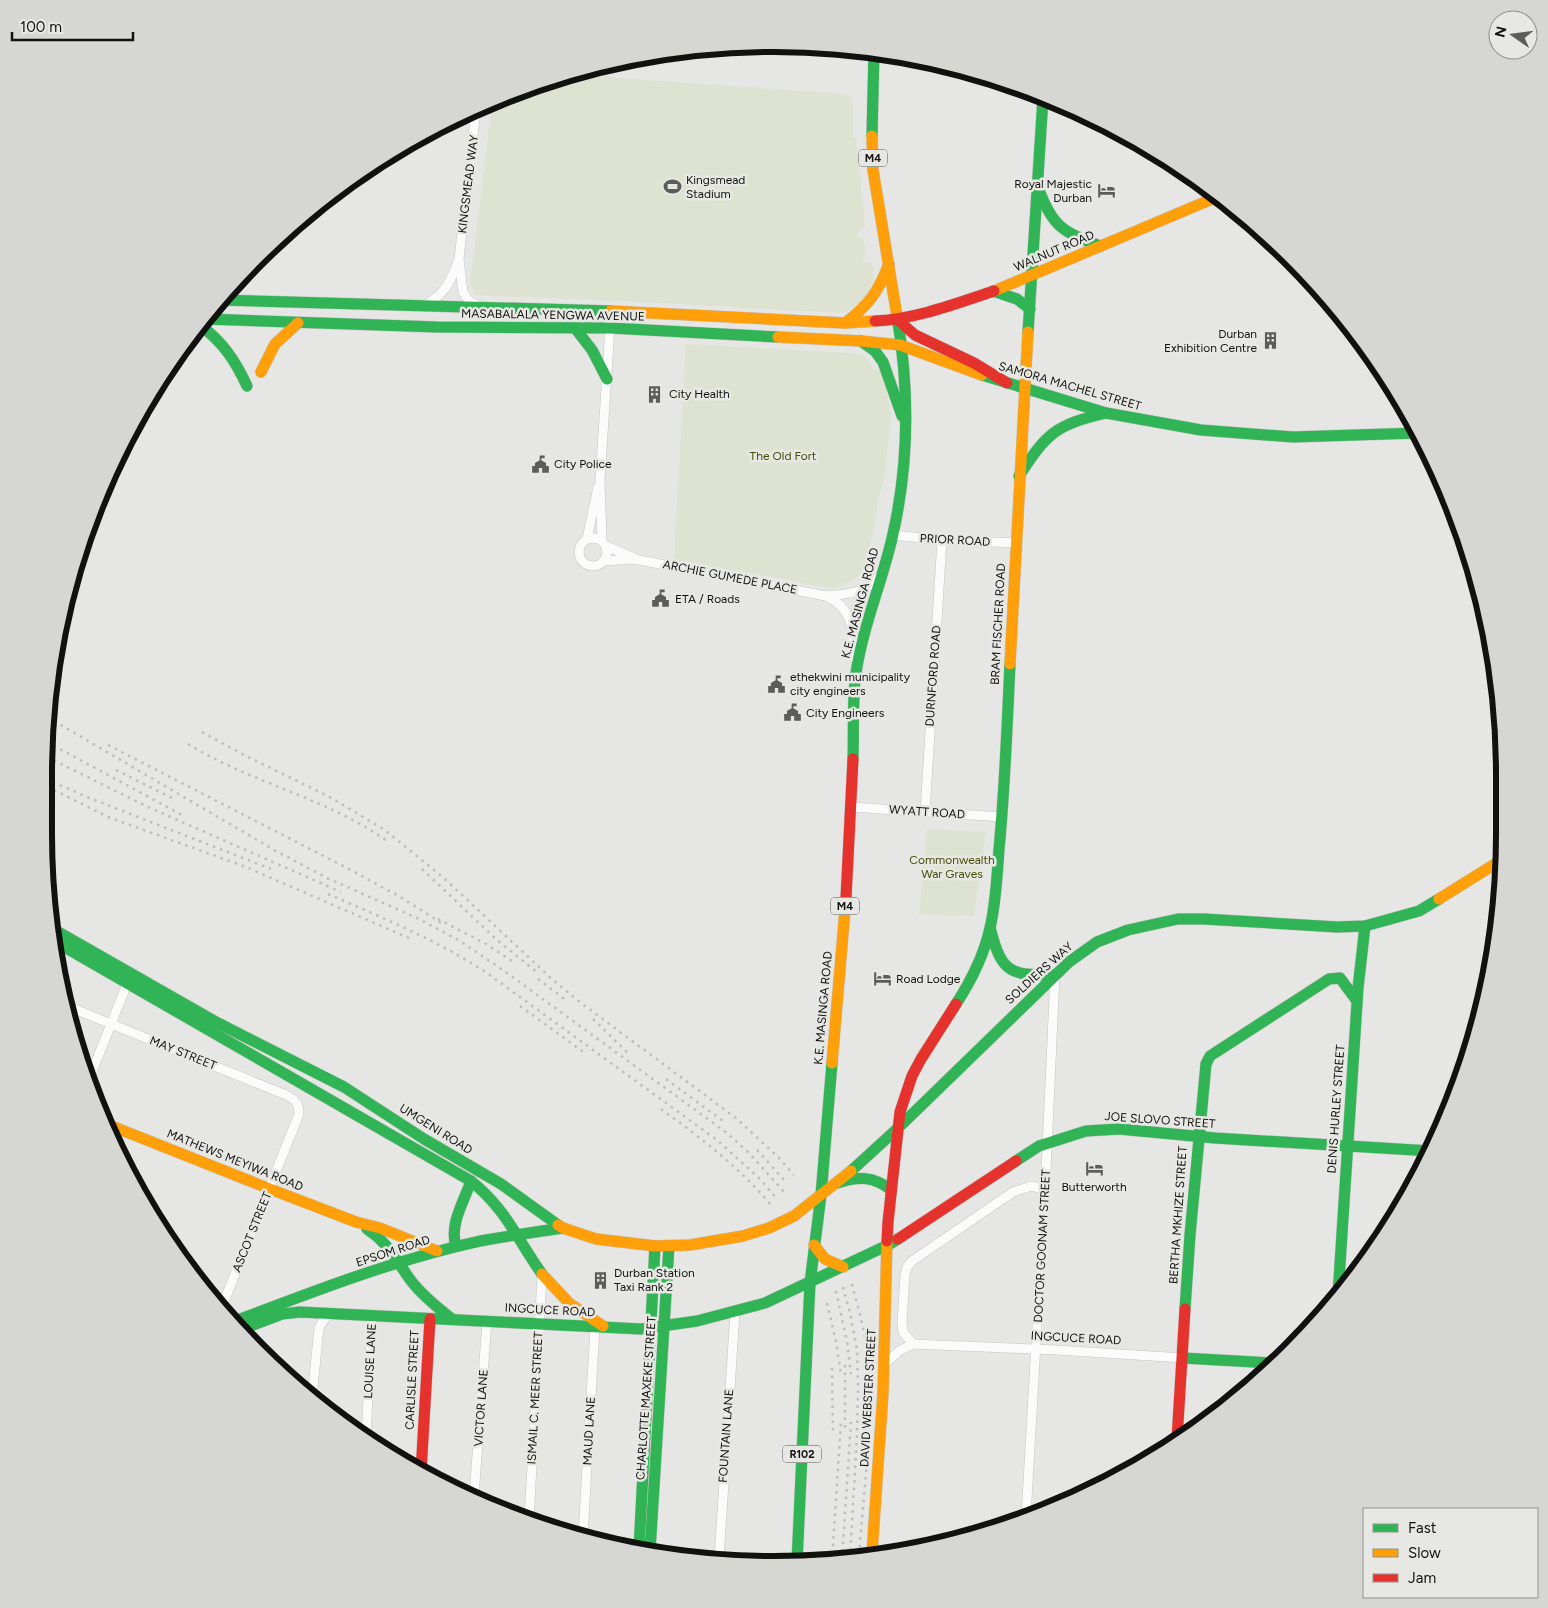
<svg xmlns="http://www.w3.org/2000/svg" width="1548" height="1608" font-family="Figtree,sans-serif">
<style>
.green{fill:#dee2d0}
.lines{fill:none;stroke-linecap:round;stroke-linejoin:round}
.street-casing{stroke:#c5c5c3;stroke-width:10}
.fast-casing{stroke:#c5c5c3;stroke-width:12}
.slow-casing{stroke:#c5c5c3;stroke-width:12}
.jam-casing{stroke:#c5c5c3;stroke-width:12}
.street{stroke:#fbfbfb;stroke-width:9}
.fast{stroke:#30b455;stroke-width:11}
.slow{stroke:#ff9f0a;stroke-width:11}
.jam{stroke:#e5322d;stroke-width:11}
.rail{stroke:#bdbdbc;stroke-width:2.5;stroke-dasharray:2.5 5;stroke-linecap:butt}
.labels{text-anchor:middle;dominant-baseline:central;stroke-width:5;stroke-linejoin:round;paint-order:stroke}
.shield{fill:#e7e8e3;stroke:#51524f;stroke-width:1}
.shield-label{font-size:11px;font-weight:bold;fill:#111110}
.poi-label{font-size:12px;fill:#111110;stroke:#e7e8e3;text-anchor:start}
.street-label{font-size:12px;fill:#111110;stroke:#e7e8e3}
.park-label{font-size:12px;fill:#464d07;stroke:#e7e8e3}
.rim{fill:none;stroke:#111110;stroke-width:6}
</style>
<rect width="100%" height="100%" fill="#e6e7e4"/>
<g class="green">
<path d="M593 67 608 76 618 78 845 94 850 96 853 104V137L856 138 865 226 857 233V238H863C866 247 866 253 863 262L872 263C879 284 861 308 840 313L623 301 485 296 475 294 470 284 492 104 585 69Z"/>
<path d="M397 153C384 170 369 184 346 184Z"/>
<path d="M686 344 851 353C863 355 870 358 873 370L883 369 891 414 885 475 878 501 874 528 863 570 854 580 833 589 757 574 674 561Z"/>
<polygon points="927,829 986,832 974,916 919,914"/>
</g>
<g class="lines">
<defs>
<g id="street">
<polyline points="476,110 459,259 463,292 469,301 478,306"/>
<path d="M424 306C445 293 449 285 458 262"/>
<polyline points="893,535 942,540 1017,543"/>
<circle cx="593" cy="552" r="14"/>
<polyline points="587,539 598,487"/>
<polyline points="602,541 600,480 611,311"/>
<polyline points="606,546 634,558"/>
<path d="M603 561 634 559 826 596C854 608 852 631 855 658"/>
<path d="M826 596C846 594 864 594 878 578"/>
<polyline points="851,807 1002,817"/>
<polyline points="925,812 942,540"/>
<path d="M67 1006 286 1095C295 1099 299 1103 299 1114L223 1304"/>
<polyline points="89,1079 129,979"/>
<polyline points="913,1344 903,1332 902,1322 905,1275 907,1267 912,1261 1013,1192 1031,1186 1045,1189"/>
<polyline points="885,1364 899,1351 913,1344 1057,1350 1183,1358"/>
<polyline points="312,1397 319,1328 323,1321 332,1313"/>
<polyline points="366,1436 372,1316"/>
<polyline points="474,1496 487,1321"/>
<polyline points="1026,1517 1046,1170 1055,975"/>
<polyline points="529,1521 542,1275"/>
<polyline points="583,1536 595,1327"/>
<polyline points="719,1559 735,1312"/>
</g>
<g id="fast">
<polyline points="872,136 874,51"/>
<path d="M1039 190C1053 228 1064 232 1100 246"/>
<polyline points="993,291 1017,299 1030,309"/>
<polyline points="220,300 611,311"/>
<polyline points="206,319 437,327 610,328 778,337"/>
<path d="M201 326C223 342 236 362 247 386"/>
<polyline points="575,328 592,350 607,379"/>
<polyline points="1028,332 1043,98"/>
<polyline points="861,341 875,351 883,362 902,416"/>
<polyline points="982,375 1106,413 1201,430 1293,437 1418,433"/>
<path d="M1019 476C1047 433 1055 425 1106 413"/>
<path d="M853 759C854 732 852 699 856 673 863 625 883 580 893 534 909 463 909 387 897 316"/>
<polyline points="53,929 216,1022 344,1087 424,1139 501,1184 558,1225"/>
<path d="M991 931C1002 975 1013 975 1055 975"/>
<path d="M54 941 471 1181C506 1209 517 1239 542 1274"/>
<path d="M956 1004C971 981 984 955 990 928 996 903 997 876 999 849 1005 788 1007 726 1010 664"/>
<polyline points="1016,1161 1039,1146 1086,1131 1119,1129 1215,1138 1431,1151"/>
<polyline points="851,1171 897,1129 1069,962 1097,942 1128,930 1178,919 1204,919 1337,927 1365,926 1419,911 1439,899"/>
<path d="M837 1183C857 1176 874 1176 891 1190"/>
<path d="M367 1229C390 1244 396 1261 412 1282 423 1296 438 1308 452 1319"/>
<path d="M456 1246C449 1225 464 1201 471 1181"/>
<polyline points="1338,1295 1358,988 1365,926"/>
<polyline points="1185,1309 1190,1235 1206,1064 1210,1056 1329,979 1340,978 1357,1001"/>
<path d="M238 1320C317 1290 397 1259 480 1241 508 1236 535 1232 563 1228"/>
<polyline points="245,1328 282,1314 300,1312 641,1329 697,1321 765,1303 888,1245 898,1239"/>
<polyline points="1183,1358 1274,1363"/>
<polyline points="639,1549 655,1246"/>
<polyline points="650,1551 669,1246"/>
<polyline points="797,1562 810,1283 821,1195 832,1063"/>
</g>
<g id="slow">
<polyline points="872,136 873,170 897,316"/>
<polyline points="994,291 1217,197"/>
<polyline points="611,311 845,323 875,321"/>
<path d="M845 323C869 305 878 292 889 264"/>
<polyline points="778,337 861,341 900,345 982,375"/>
<polyline points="261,372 275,344 298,323"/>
<polyline points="1010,664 1028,332"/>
<polyline points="1439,899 1503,859"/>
<polyline points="832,1063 846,898"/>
<polyline points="104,1123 270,1189 356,1222 380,1228 437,1251"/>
<polyline points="558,1225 563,1228 596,1239 655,1246 690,1245 743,1236 769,1228 794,1216 851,1171"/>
<polyline points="814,1245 825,1259 843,1267"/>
<polyline points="542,1274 569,1303 603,1326"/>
<polyline points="872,1553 883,1393 887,1241"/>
</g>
<g id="jam">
<polyline points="898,320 915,335 974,363 1007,383"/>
<path d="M875 321C916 319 955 304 994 291"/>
<polyline points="846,898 853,759"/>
<polyline points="898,1239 1016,1161"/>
<polyline points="887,1241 888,1222 900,1112 912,1076 921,1059 956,1004"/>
<polyline points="1177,1439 1185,1309"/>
<polyline points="421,1472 430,1319"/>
</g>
</defs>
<use href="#street" class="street-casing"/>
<use href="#fast" class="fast-casing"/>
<use href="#slow" class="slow-casing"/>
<use href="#jam" class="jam-casing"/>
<use href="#street" class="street"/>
<use href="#fast" class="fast"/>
<use href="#slow" class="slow"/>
<use href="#jam" class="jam"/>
<g class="rail">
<polyline points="54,721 276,851 327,878 417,918 460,941 503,970 727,1133 749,1153 786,1194"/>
<polyline points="202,732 244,755 328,796 385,830 446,880 553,980 581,1003 736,1118 779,1158 794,1175"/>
<polyline points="47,742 184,816"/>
<path d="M188 744C251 783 325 797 387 841"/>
<polyline points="108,745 347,868 402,898 443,924"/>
<polyline points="47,757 148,807 341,892"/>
<polyline points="116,770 172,798"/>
<polyline points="46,779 87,797 271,869"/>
<polyline points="54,790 108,817 246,867 409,938"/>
<polyline points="422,869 497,940 538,973"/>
<path d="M328 894C383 918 437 940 487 973L717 1140 759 1178 778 1200"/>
<polyline points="438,919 486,944 515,963"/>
<polyline points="538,979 567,1001"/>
<polyline points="520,1006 586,1054"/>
<polyline points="593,1019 629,1054"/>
<polyline points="666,1079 723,1121"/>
<path d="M661 1109C701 1138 739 1167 771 1205"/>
<polyline points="757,1150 785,1181"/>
<path d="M852 1284C857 1304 863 1324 866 1344 875 1412 864 1487 859 1555"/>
<polyline points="843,1287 850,1313 857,1349 858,1385 857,1436 850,1557"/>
<polyline points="836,1291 847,1342 851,1374"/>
<polyline points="827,1303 836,1342 841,1374"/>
<polyline points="845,1365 845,1430"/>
<polyline points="832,1368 833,1435"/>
<polyline points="842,1559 851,1422"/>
<polyline points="832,1561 841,1421"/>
</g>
</g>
<defs>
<symbol id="stadium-bare" viewBox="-9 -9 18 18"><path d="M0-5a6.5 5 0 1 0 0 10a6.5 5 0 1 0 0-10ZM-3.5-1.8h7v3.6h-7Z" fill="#5c5c5a" stroke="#e7e8e3" stroke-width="2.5" paint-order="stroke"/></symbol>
<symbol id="hotel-bare" viewBox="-9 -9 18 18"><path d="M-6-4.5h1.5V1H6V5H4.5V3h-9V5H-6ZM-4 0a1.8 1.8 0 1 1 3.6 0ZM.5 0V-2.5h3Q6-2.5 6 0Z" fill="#5c5c5a" stroke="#e7e8e3" stroke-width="2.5" paint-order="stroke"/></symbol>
<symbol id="building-bare" viewBox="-9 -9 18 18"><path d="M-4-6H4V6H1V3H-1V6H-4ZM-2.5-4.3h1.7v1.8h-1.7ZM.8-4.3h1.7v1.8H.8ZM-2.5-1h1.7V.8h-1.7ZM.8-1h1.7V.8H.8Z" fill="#5c5c5a" stroke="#e7e8e3" stroke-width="2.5" paint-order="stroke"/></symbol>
<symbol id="civic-bare" viewBox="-9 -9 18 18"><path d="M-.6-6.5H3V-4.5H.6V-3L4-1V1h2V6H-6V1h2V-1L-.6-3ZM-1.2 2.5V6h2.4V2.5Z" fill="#5c5c5a" stroke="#e7e8e3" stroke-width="2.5" paint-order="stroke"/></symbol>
</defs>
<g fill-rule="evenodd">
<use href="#stadium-bare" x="660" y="174" width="25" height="25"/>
<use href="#hotel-bare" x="1094" y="178" width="25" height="25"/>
<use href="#building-bare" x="1258" y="328" width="25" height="25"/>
<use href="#building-bare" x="642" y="382" width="25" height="25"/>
<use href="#civic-bare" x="528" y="452" width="25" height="25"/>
<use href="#civic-bare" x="648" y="586" width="25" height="25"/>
<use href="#civic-bare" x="764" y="672" width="25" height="25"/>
<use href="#civic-bare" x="780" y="700" width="25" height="25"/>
<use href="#hotel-bare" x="870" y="966" width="25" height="25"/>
<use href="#hotel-bare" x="1082" y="1156" width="25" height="25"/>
<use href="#building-bare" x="588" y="1268" width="25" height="25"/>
</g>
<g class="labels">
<g class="shield">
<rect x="859" y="149.5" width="28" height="17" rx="4"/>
<rect x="831" y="897.5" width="28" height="17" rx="4"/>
<rect x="783" y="1445.5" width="38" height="17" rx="4"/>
</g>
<g class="shield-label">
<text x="873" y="158">M4</text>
<text x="845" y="906">M4</text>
<text x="802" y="1454">R102</text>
</g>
<g class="poi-label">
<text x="686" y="180">Kingsmead<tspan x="686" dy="14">Stadium</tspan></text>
<text x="1092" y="184" text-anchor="end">Royal Majestic<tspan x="1092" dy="14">Durban</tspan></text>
<text x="1257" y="334" text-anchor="end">Durban<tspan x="1257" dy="14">Exhibition Centre</tspan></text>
<text x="669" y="394">City Health</text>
<text x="554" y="464">City Police</text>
<text x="675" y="599">ETA / Roads</text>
<text x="790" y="677">ethekwini municipality<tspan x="790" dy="14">city engineers</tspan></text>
<text x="806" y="713">City Engineers</text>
<text x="896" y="979">Road Lodge</text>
<text x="1094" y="1187" text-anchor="middle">Butterworth</text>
<text x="614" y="1273">Durban Station<tspan x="614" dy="14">Taxi Rank 2</tspan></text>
</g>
<g class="street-label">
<text transform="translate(468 184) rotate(-83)">KINGSMEAD WAY</text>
<text transform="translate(1054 251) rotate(-23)">WALNUT ROAD</text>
<text transform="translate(553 315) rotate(1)">MASABALALA YENGWA AVENUE</text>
<text transform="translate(1070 386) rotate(16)">SAMORA MACHEL STREET</text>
<text transform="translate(955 540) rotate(3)">PRIOR ROAD</text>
<text transform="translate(730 577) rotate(11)">ARCHIE GUMEDE PLACE</text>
<text transform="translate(860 603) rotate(-75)">K.E. MASINGA ROAD</text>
<text transform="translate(998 624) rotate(-87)">BRAM FISCHER ROAD</text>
<text transform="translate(933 676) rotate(-86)">DURNFORD ROAD</text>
<text transform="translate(927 812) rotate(4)">WYATT ROAD</text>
<text transform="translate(1039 973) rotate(-42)">SOLDIERS WAY</text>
<text transform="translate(823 1008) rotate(-85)">K.E. MASINGA ROAD</text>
<text transform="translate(183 1053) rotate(22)">MAY STREET</text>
<text transform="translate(1336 1109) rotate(-86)">DENIS HURLEY STREET</text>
<text transform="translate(1160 1120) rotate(4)">JOE SLOVO STREET</text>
<text transform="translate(436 1129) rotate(32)">UMGENI ROAD</text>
<text transform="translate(235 1160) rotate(22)">MATHEWS MEYIWA ROAD</text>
<text transform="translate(1178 1215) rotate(-86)">BERTHA MKHIZE STREET</text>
<text transform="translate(252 1232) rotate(-68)">ASCOT STREET</text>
<text transform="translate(1042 1246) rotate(-87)">DOCTOR GOONAM STREET</text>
<text transform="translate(393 1251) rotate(-18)">EPSOM ROAD</text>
<text transform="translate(550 1310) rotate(3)">INGCUCE ROAD</text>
<text transform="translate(1076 1338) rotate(3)">INGCUCE ROAD</text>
<text transform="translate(370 1361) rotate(-87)">LOUISE LANE</text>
<text transform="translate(412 1380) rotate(-87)">CARLISLE STREET</text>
<text transform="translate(535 1398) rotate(-87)">ISMAIL C. MEER STREET</text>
<text transform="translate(646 1398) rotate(-86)">CHARLOTTE MAXEKE STREET</text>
<text transform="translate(868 1398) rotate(-87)">DAVID WEBSTER STREET</text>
<text transform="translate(481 1408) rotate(-86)">VICTOR LANE</text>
<text transform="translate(589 1431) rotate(-87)">MAUD LANE</text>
<text transform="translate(726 1436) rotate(-86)">FOUNTAIN LANE</text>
</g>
<g class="park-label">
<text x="783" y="456">The Old Fort</text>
<text x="952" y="860">Commonwealth<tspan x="952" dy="14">War Graves</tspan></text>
</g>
</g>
<path d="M0 0H1548V1608H0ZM774 52H774A722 722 0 0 1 1496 774V834A722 722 0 0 1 774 1556H774A722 722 0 0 1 52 834V774A722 722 0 0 1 774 52Z" fill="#d6d7d2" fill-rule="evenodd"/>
<path class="rim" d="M774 52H774A722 722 0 0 1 1496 774V834A722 722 0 0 1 774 1556H774A722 722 0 0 1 52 834V774A722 722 0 0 1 774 52Z"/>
<rect x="1363" y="1508" width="175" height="90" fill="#e7e8e3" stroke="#91928f"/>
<rect x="1373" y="1524" width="25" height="8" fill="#30b455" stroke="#91928f"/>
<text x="1408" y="1533" font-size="15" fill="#111110">Fast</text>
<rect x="1373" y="1549" width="25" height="8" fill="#ff9f0a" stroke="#91928f"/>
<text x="1408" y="1558" font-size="15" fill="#111110">Slow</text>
<rect x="1373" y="1574" width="25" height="8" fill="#e5322d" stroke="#91928f"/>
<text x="1408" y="1583" font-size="15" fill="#111110">Jam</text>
<g transform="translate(1513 35) rotate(284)"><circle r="24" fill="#e7e8e3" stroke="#91928f"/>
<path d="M0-4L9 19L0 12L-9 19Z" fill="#5c5c5a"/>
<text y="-8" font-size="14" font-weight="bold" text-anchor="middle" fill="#111110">N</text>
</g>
<path d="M12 32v8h121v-8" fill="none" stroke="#111110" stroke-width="2.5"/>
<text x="20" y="32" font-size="15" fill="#111110" stroke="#e7e8e3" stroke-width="4" paint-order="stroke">100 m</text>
</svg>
